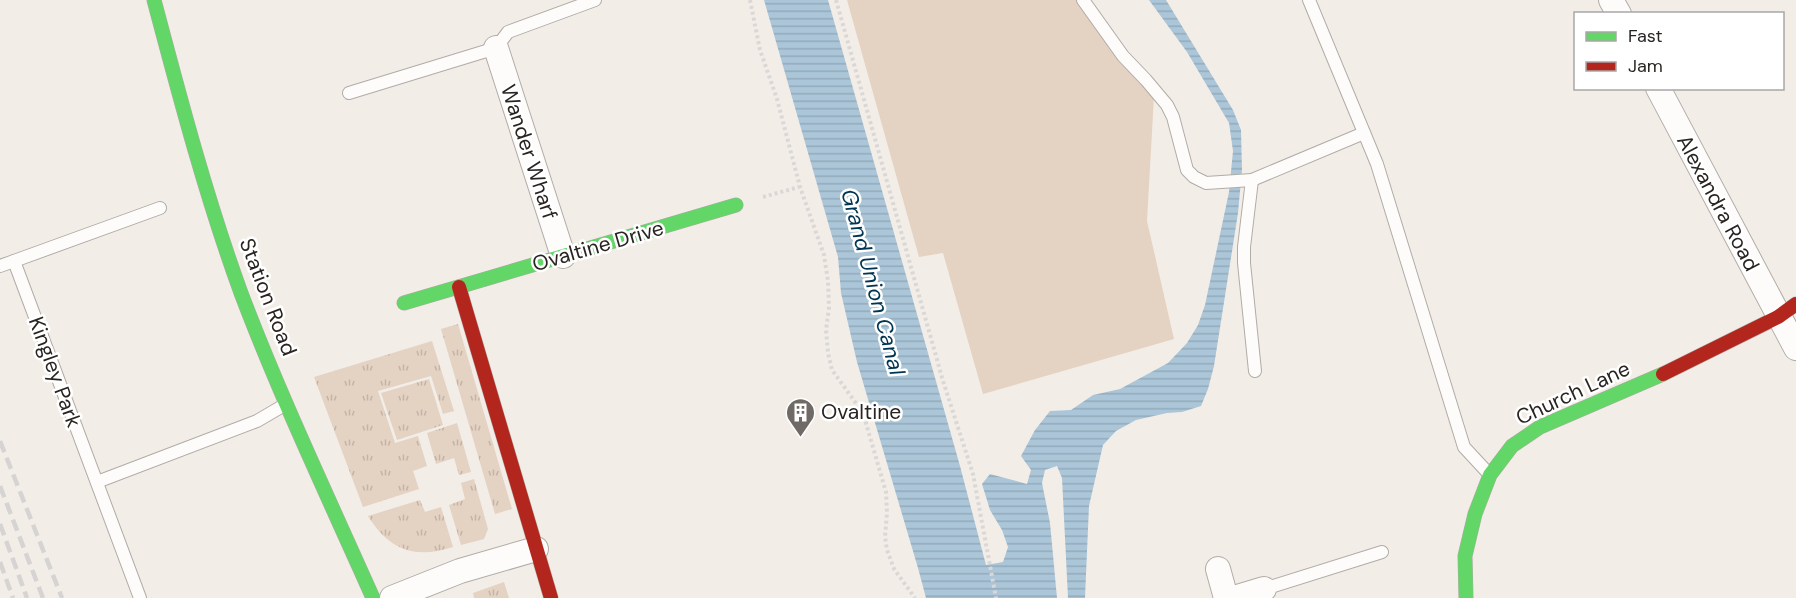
<svg xmlns="http://www.w3.org/2000/svg" width="1796" height="598" font-family="'DM Sans',sans-serif">
<style>
.grass{fill:url(#grass-tufts)}
.garden{fill:#e4d2c3}
.water{fill:url(#water-rules)}
.lines{fill:none;stroke-linecap:round;stroke-linejoin:round}
.lane-casing{stroke:#b0aca7;stroke-width:14}
.street-casing{stroke:#b0aca7;stroke-width:26}
.fast-casing{stroke:#b0aca7;stroke-width:15}
.jam-casing{stroke:#b0aca7;stroke-width:15}
.path{stroke:#dad8d6;stroke-width:4;stroke-dasharray:3 3;stroke-linecap:butt}
.lane{stroke:#fdfcfb;stroke-width:12}
.street{stroke:#fdfcfb;stroke-width:24}
.fast{stroke:#63d668;stroke-width:14}
.jam{stroke:#b3261e;stroke-width:14}
.rail{stroke:#d5d4d2;stroke-width:4.5;stroke-dasharray:12 6;stroke-linecap:butt}
.labels{text-anchor:middle;dominant-baseline:central;stroke-width:5;stroke-linejoin:round;paint-order:stroke}
.street-label{font-size:21px;fill:#292421;stroke:#fff}
.poi-label{font-size:21px;fill:#292421;stroke:#fff;text-anchor:start}
.water-label{font-size:22px;font-style:italic;fill:#003552;stroke:#fff}
</style>
<defs>
<pattern id="grass-tufts" width="24" height="20" patternUnits="userSpaceOnUse" patternTransform="scale(1.5)"><rect width="24" height="20" fill="#e4d2c3"/><path d="M3 7l-1-3M5 7V3M7 7l1-3M15 17l-1-3M17 17v-4M19 17l1-3" fill="none" stroke="#c4b4a7"/></pattern>
<pattern id="water-rules" width="6" height="5" patternUnits="userSpaceOnUse" patternTransform="scale(1.5)"><rect width="6" height="5" fill="#abc6d8"/><path d="M0 2.5h6" fill="none" stroke="#93aab9"/></pattern>
</defs>
<rect width="100%" height="100%" fill="#f3ede7"/>
<g class="grass">
<polygon points="458,324 512,509 495,514 441,329"/>
<polygon points="432,341 454,411 443,414 431,376 378,391 395,443 418,436 427,466 413,471 419,489 363,507 314,377"/>
<polygon points="429,379 443,425 397,440 381,393"/>
<polygon points="457,423 471,472 459,475 454,458 436,464 427,433"/>
<polygon points="474,479 488,529 484,539 461,545 449,505 465,499 461,483"/>
<path d="M420 500 425 512 441 507 453 547C415 559 390 551 368 516Z"/>
<polygon points="504,582 509,598 474,598 473,593"/>
</g>
<polygon class="garden" points="847,0 1086,0 1154,96 1147,221 1174,339 983,394 943,253 919,257"/>
<polygon class="water" points="764,0 828,0 960,466 986,565 1003,562 1008,547 1002,530 990,510 982,484 990,474 1027,484 1031,470 1021,456 1035,430 1050,411 1071,410 1093,395 1120,389 1168,363 1187,343 1198,325 1205,305 1229,192 1233,151 1229,123 1187,52 1149,0 1166,0 1233,110 1241,130 1242,170 1238,213 1214,366 1208,389 1201,406 1182,412 1167,413 1136,420 1116,431 1103,445 1089,506 1085,598 1068,598 1062,478 1057,466 1045,470 1042,483 1050,523 1057,598 926,598 918,568 857,362 841,293 838,257"/>
<g class="lines">
<defs>
<g id="lane">
<polyline points="1083,0 1123,56 1146,80 1167,105 1173,117 1187,170 1194,177 1206,183 1252,180 1364,133"/>
<polyline points="1309,0 1377,164 1464,447 1489,474"/>
<polyline points="349,93 496,48 508,32 595,0"/>
<polyline points="1252,180 1244,247 1244,263 1255,371"/>
<polyline points="0,266 14,261"/>
<polyline points="97,482 257,421 286,404"/>
<polyline points="1264,589 1382,552"/>
<polyline points="140,598 14,261 160,208"/>
</g>
<g id="street">
<polyline points="1611,0 1619,14"/>
<polyline points="496,48 563,256"/>
<polyline points="1658,88 1796,348"/>
<polyline points="1218,569 1226,598"/>
<polyline points="392,598 460,571 536,549"/>
<polyline points="1234,598 1264,589"/>
</g>
<g id="fast">
<path d="M154 0C180 98 206 197 241 293 280 396 328 497 373 598"/>
<polyline points="404,303 736,205"/>
<polyline points="1466,598 1465,556 1475,514 1490,475 1512,446 1540,427 1663,374"/>
</g>
<g id="jam">
<polyline points="459,287 551,598"/>
<polyline points="1663,374 1778,317 1796,304"/>
</g>
</defs>
<use href="#lane" class="lane-casing"/>
<use href="#street" class="street-casing"/>
<use href="#fast" class="fast-casing"/>
<use href="#jam" class="jam-casing"/>
<g class="path">
<polyline points="750,0 760,50 777,99 800,187 824,255 828,281 829,308 826,330 828,353 832,370 863,413 886,492 887,513 885,537 887,550 894,569 915,598"/>
<polyline points="836,0 943,381 973,474 996,598"/>
<polyline points="763,197 799,187"/>
</g>
<use href="#lane" class="lane"/>
<use href="#street" class="street"/>
<use href="#fast" class="fast"/>
<use href="#jam" class="jam"/>
<g class="rail">
<polyline points="0,441 62,598"/>
<polyline points="0,486 43,598"/>
<polyline points="0,524 27,598"/>
<polyline points="0,562 13,598"/>
</g>
</g>
<defs>
<symbol id="building-pin" viewBox="-11 -11 22 30"><path d="M0 17L-7.5 6A9.5 9.5 0 1 1 7.5 6Z" fill="#706a66" stroke="#fff"/><path d="M-4-6H4V6H1V3H-1V6H-4ZM-2.5-4.3h1.7v1.8h-1.7ZM.8-4.3h1.7v1.8H.8ZM-2.5-1h1.7V.8h-1.7ZM.8-1h1.7V.8H.8Z" fill="#fff"/></symbol>
</defs>
<g fill-rule="evenodd">
<use href="#building-pin" x="784" y="396" width="33" height="45"/>
</g>
<g class="labels">
<g class="street-label">
<text transform="translate(529 152) rotate(72)">Wander Wharf</text>
<text transform="translate(1718 203) rotate(62)">Alexandra Road</text>
<text transform="translate(598 246) rotate(-16)">Ovaltine Drive</text>
<text transform="translate(268 297) rotate(69)">Station Road</text>
<text transform="translate(55 372) rotate(70)">Kingley Park</text>
<text transform="translate(1573 393) rotate(-25)">Church Lane</text>
</g>
<g class="poi-label">
<text x="821" y="412">Ovaltine</text>
</g>
<g class="water-label">
<text transform="translate(873 282) rotate(75)">Grand Union Canal</text>
</g>
</g>
<rect x="1574" y="12" width="210" height="78" fill="#ffffff" stroke="#a9a7a6" stroke-width="1.5"/>
<rect x="1586" y="32" width="30" height="9" fill="#63d668" stroke="#a9a7a6" stroke-width="1.5"/>
<text x="1628" y="42" font-size="18" fill="#292421">Fast</text>
<rect x="1586" y="62" width="30" height="9" fill="#b3261e" stroke="#a9a7a6" stroke-width="1.5"/>
<text x="1628" y="72" font-size="18" fill="#292421">Jam</text>
</svg>
